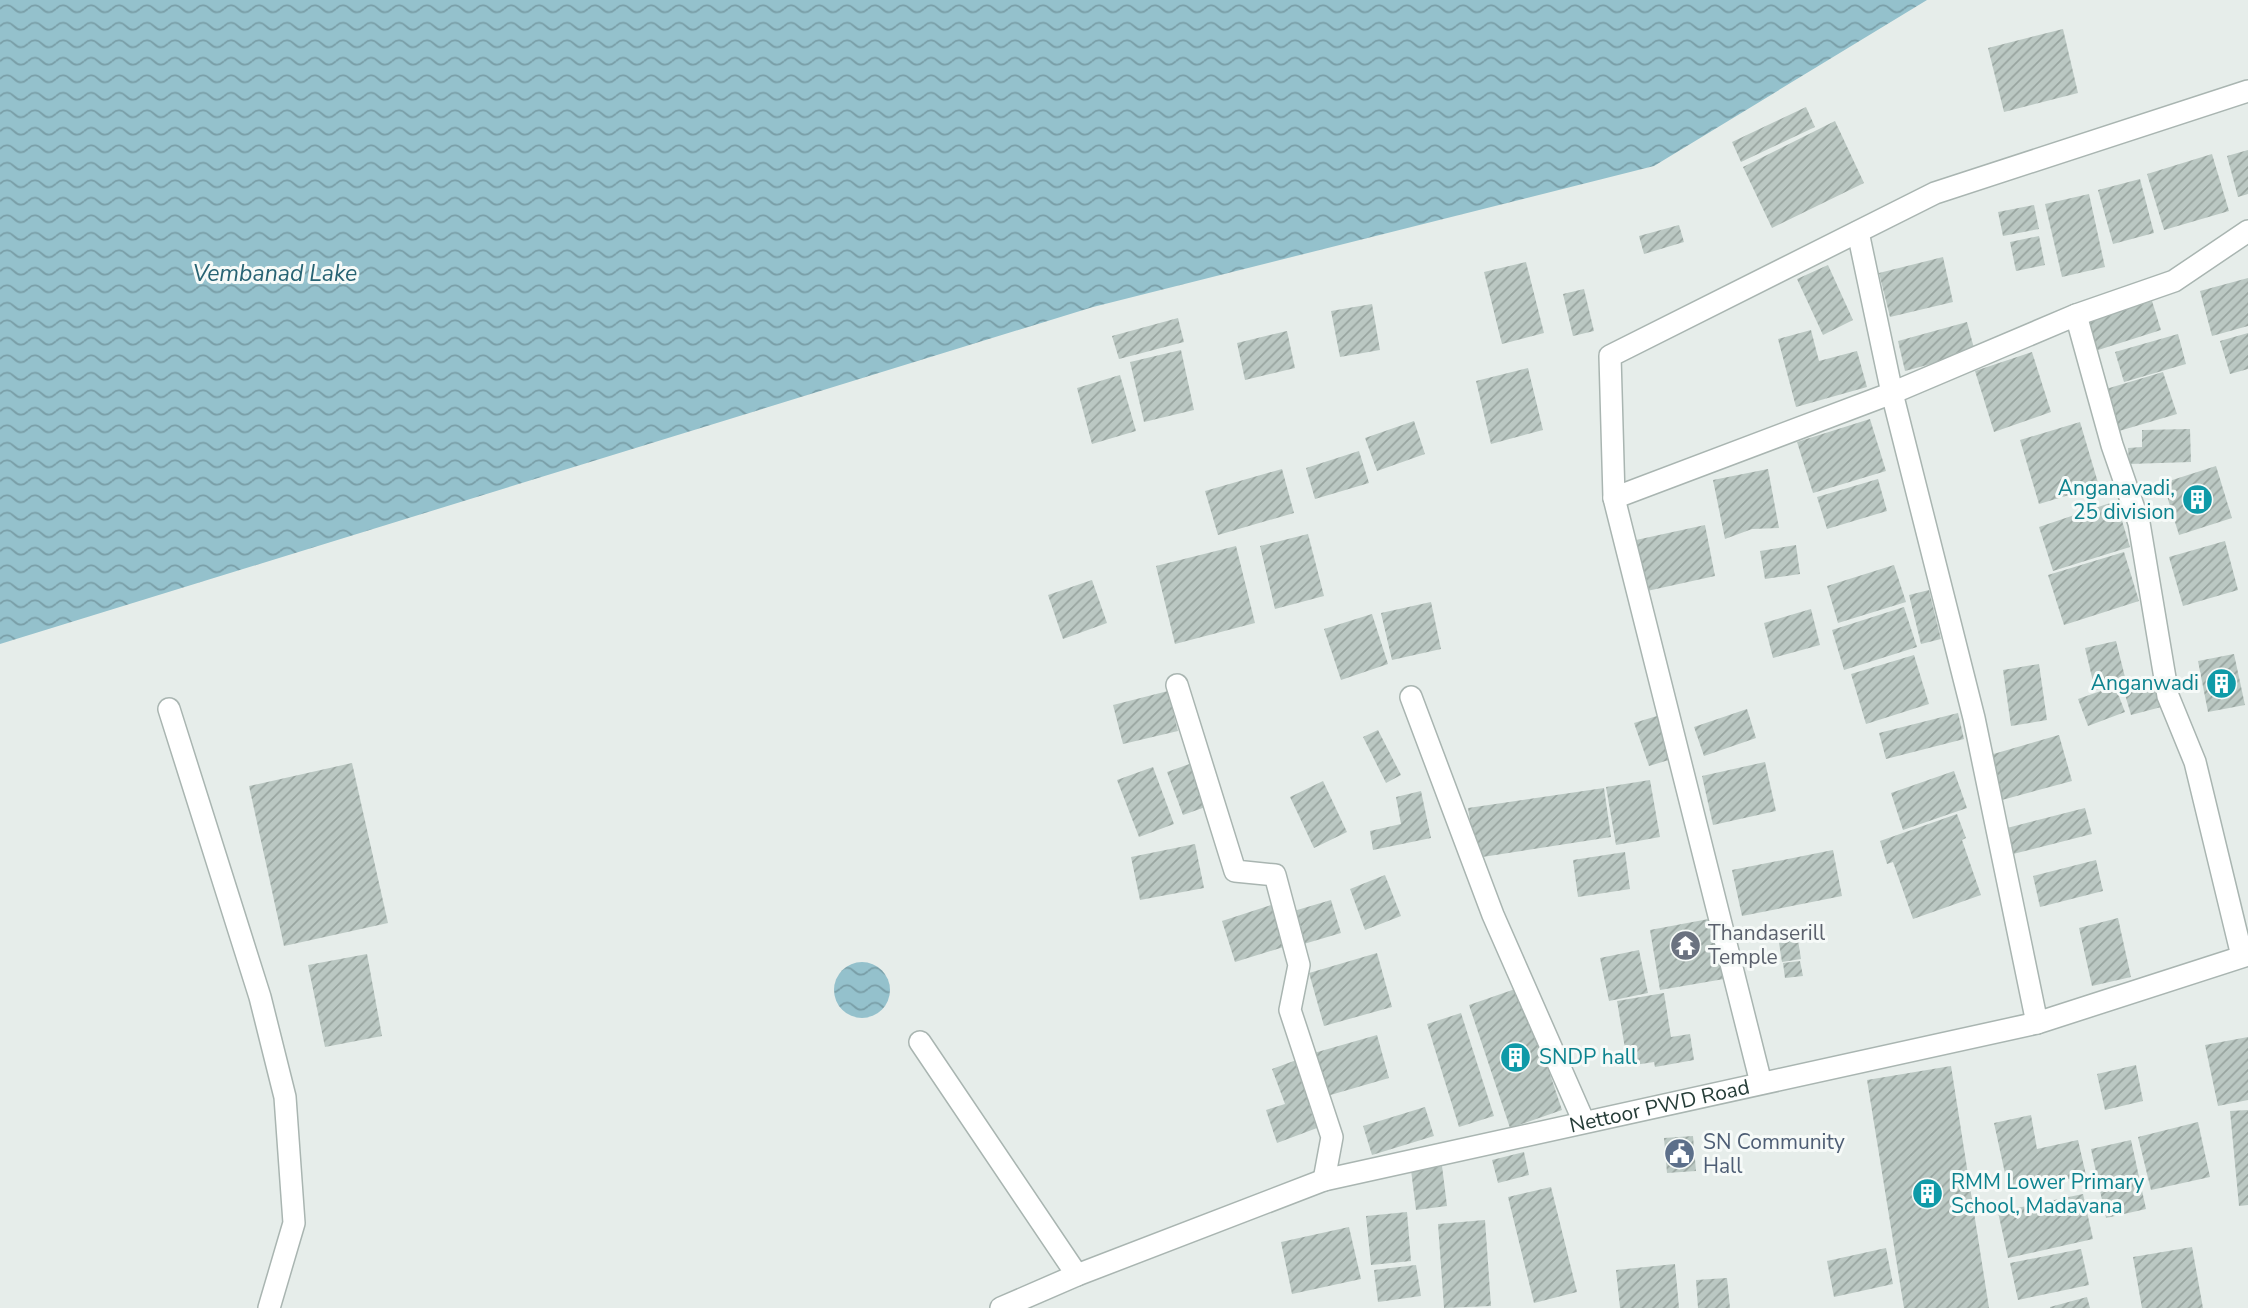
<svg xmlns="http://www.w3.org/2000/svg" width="2248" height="1308" font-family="'Nunito Sans',sans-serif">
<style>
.water{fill:url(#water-waves)}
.building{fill:url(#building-hatch)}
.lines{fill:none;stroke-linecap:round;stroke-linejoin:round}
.minor-casing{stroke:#a9b5b1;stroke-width:24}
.minor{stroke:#fff;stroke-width:21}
.labels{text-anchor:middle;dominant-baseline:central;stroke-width:6;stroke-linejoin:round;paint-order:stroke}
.culture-label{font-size:21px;fill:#0d838f;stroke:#f6faf8;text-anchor:end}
.worship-label{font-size:21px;fill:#5b616d;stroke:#f6faf8;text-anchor:start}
.street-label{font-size:21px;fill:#263d38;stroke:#f6faf8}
.service-label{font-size:21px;fill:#4e5e75;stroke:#f6faf8;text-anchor:start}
.water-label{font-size:23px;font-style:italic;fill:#276373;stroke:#f6faf8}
</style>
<defs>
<pattern id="water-waves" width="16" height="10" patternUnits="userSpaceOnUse" patternTransform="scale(1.75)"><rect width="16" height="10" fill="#94c1cc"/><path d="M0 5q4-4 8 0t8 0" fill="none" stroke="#799ea7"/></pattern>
<pattern id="building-hatch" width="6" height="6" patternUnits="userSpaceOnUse" patternTransform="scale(1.75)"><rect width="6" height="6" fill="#bbc8c3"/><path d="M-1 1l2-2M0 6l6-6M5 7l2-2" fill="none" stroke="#98a49f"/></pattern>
</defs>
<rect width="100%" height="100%" fill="#e6edea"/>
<g class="water">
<polygon points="0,0 1927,0 1654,166 1093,307 0,644"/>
<circle cx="862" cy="990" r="28"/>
</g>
<g class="building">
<polygon points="2063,29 2078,93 2004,112 1988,48"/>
<polygon points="1806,107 1815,127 1741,162 1732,142"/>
<polygon points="1835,121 1864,183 1772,228 1743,167"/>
<polygon points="2248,150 2248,194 2238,197 2227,156"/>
<polygon points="2212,154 2229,211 2164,230 2147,174"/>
<polygon points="2140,179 2154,233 2113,244 2098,190"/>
<polygon points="2089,194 2105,267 2062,277 2045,204"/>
<polygon points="2034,205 2039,229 2003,236 1998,212"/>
<polygon points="1679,225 1684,242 1644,254 1639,236"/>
<polygon points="2039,236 2045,265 2016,271 2010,242"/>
<polygon points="1943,257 1953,302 1890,317 1879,273"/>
<polygon points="1526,262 1544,333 1502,344 1484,272"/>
<polygon points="1828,265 1853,320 1823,335 1797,279"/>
<polygon points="2248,278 2248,326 2212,336 2200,291"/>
<polygon points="1584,289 1594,331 1573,336 1563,294"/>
<polygon points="2152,301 2161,330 2095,351 2086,321"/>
<polygon points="1372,304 1380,350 1340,357 1331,311"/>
<polygon points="1178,318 1184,342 1119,359 1112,336"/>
<polygon points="1967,322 1975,352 1905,371 1898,341"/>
<polygon points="1811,330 1819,361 1857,351 1867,387 1796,407 1778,339"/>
<polygon points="1287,331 1295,368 1245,380 1237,343"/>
<polygon points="2248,333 2248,369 2230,374 2220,341"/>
<polygon points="2178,334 2186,364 2124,382 2115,352"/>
<polygon points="1181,350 1194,410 1144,422 1130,362"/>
<polygon points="2032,352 2051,412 1994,432 1975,371"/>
<polygon points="1528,368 1543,430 1491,444 1476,381"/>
<polygon points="2163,372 2177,414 2119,431 2106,389"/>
<polygon points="1120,375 1136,431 1092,444 1077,388"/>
<polygon points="1870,419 1886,471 1813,493 1797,442"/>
<polygon points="1414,421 1425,454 1377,471 1365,438"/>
<polygon points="2080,422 2099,486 2039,504 2020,440"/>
<polygon points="2190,429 2191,462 2129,464 2128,448 2142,447 2142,430"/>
<polygon points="1359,451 1369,483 1315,499 1306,468"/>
<polygon points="2216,466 2232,518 2179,535 2163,483"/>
<polygon points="1282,469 1294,513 1218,535 1205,491"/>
<polygon points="1768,469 1779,528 1752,529 1725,539 1713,480"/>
<polygon points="1878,479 1887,511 1827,529 1817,497"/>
<polygon points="2116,501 2130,547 2053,571 2039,527"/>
<polygon points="1705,525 1715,576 1647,591 1636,540"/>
<polygon points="1308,534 1324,596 1275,609 1260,546"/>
<polygon points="2225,541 2238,590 2183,606 2169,557"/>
<polygon points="1796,545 1800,574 1765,579 1760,551"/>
<polygon points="1236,546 1255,623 1175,644 1156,566"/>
<polygon points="2124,552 2139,601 2064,625 2048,575"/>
<polygon points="1894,565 1906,602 1838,623 1827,586"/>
<polygon points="1092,580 1107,623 1063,639 1048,595"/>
<polygon points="1929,590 1941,639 1921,644 1909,595"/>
<polygon points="1431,602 1441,649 1392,660 1381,613"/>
<polygon points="1904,607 1917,647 1844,670 1832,630"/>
<polygon points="1811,609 1820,645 1773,658 1764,623"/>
<polygon points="1372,614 1388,664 1341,680 1324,629"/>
<polygon points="2116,641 2126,681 2095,690 2085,648"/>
<polygon points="2234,654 2245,705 2208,712 2198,661"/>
<polygon points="1914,655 1929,704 1866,724 1851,674"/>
<polygon points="2039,664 2047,720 2011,726 2003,670"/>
<polygon points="2159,683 2165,706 2131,715 2124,691"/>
<polygon points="2115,686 2125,712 2088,726 2078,699"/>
<polygon points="1168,691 1178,731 1123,744 1113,705"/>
<polygon points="1747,709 1756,738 1704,756 1694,727"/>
<polygon points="1958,713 1964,739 1886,759 1879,733"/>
<polygon points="1657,716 1672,759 1649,766 1634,723"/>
<polygon points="1378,730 1401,775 1386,783 1363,737"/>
<polygon points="2059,735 2072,781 2002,800 1990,755"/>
<polygon points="1195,762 1211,805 1183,815 1167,772"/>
<polygon points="1765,762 1776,811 1713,825 1702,776"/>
<polygon points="352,763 388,923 284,946 249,786"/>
<polygon points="1153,767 1174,824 1139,837 1117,780"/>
<polygon points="1954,771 1967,808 1903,830 1891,793"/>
<polygon points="1650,780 1660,837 1616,845 1606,787"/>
<polygon points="1323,781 1347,832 1314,848 1290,797"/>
<polygon points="1604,788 1611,837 1476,858 1468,808"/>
<polygon points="1421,791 1431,838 1373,850 1370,831 1401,824 1396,797"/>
<polygon points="2085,808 2092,834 2013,854 2007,828"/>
<polygon points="1957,814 1966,838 1962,840 1981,895 1913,919 1893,862 1887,864 1880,841"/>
<polygon points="1195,844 1204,888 1140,900 1131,857"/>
<polygon points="1833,850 1842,896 1742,916 1732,870"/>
<polygon points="1625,852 1630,889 1578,897 1573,860"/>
<polygon points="2096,860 2103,891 2040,907 2033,876"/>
<polygon points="1385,875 1401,916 1365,930 1350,889"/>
<polygon points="1331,900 1341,933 1297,946 1287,913"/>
<polygon points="1277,903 1290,945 1235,962 1222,921"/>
<polygon points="1714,918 1724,979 1660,990 1650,930"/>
<polygon points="2118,918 2131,977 2092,986 2079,928"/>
<polygon points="1798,940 1801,959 1782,962 1779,943"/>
<polygon points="1639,950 1648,993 1609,1001 1600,958"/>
<polygon points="1377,953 1392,1007 1324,1026 1309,973"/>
<polygon points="367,954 382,1036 325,1047 308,965"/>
<polygon points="1800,961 1803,976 1785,978 1783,963"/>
<polygon points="1521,987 1562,1110 1510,1128 1469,1005"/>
<polygon points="1664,993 1671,1037 1690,1034 1694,1060 1655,1067 1654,1062 1628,1066 1617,1001"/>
<polygon points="1461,1013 1494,1116 1459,1127 1427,1024"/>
<polygon points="1377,1035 1389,1078 1327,1096 1314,1053"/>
<polygon points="2248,1037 2248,1100 2218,1106 2205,1045"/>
<polygon points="1302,1058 1319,1105 1310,1109 1317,1128 1277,1143 1266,1110 1285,1104 1272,1069"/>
<polygon points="2136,1065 2143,1101 2105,1110 2097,1074"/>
<polygon points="1951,1066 1989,1308 1904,1308 1867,1080"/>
<polygon points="1425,1107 1434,1136 1372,1155 1363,1126"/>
<polygon points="2248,1110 2248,1205 2239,1206 2230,1111"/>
<polygon points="2031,1115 2037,1149 2078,1140 2086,1175 2009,1192 1994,1123"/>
<polygon points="2198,1122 2210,1177 2151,1190 2138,1137"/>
<polygon points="1693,1136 1696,1171 1667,1173 1664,1138"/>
<polygon points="2131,1140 2146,1209 2106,1218 2091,1149"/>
<polygon points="1524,1152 1529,1175 1498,1183 1492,1160"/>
<polygon points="1442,1166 1447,1206 1416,1210 1411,1170"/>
<polygon points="1551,1187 1577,1292 1534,1303 1508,1197"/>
<polygon points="2083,1194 2093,1239 2008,1258 1998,1212"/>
<polygon points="1407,1212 1411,1261 1371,1265 1366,1216"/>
<polygon points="1485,1220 1491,1306 1444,1308 1438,1224"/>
<polygon points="1349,1227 1361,1279 1292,1294 1281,1242"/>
<polygon points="2192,1247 2203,1308 2142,1308 2133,1257"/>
<polygon points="1886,1248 1893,1284 1834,1297 1827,1261"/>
<polygon points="2081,1249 2089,1285 2018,1300 2010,1263"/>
<polygon points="1675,1264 1679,1308 1620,1308 1616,1270"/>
<polygon points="1416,1265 1421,1296 1378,1302 1374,1270"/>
<polygon points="1727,1278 1730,1308 1698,1308 1696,1280"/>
<polygon points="2087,1297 2090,1308 2050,1308 2050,1307"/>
</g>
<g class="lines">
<defs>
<g id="minor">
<polyline points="1858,232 1892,393 1974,718 2037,1023"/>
<polyline points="2076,315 2174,281 2248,231"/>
<polyline points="1614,498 1892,393 2076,315 2112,445 2139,523 2168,696 2195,762 2242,956"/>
<polyline points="1177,685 1235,871 1275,875 1299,965 1290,1010 1332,1137 1324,1180"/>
<polyline points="1411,697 1493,915 1584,1122"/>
<polyline points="169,709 260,997 285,1097 294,1223 269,1308"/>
<polyline points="920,1042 1077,1275"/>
<polyline points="1761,1083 1614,498 1610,356 1935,193 2248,91"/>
<path id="s1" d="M1001 1308 1077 1275 1324 1180 2037 1023 2248 955"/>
</g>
</defs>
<use href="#minor" class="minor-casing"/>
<use href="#minor" class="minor"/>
</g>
<defs>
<symbol id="building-disc" viewBox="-11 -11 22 22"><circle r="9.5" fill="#0f9aa8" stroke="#f6faf8"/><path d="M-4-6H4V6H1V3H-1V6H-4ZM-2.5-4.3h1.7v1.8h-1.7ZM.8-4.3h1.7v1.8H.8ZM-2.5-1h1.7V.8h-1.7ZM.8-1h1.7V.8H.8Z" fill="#fff"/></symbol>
<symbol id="temple-disc" viewBox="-11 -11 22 22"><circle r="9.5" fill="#6b7280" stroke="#f6faf8"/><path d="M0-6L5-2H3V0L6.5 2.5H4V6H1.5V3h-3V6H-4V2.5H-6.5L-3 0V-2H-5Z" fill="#fff"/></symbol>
<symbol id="civic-disc" viewBox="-11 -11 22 22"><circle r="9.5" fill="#5c6f8a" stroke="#f6faf8"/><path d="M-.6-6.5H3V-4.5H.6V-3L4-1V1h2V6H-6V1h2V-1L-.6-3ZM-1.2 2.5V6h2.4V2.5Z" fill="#fff"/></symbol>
</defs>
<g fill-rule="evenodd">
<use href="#building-disc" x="2180" y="482" width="35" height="35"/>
<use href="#building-disc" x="2204" y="666" width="35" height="35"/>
<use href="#temple-disc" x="1668" y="928" width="35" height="35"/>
<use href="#building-disc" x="1498" y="1040" width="35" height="35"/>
<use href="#civic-disc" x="1662" y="1136" width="35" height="35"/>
<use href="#building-disc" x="1910" y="1176" width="35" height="35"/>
</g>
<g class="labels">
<g class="culture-label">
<text x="2175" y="488">Anganavadi,<tspan x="2175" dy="24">25 division</tspan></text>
<text x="2199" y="683">Anganwadi</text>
<text x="1539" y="1057" text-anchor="start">SNDP hall</text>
<text x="1951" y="1182" text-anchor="start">RMM Lower Primary<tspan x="1951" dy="24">School, Madavana</tspan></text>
</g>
<g class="worship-label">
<text x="1708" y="933">Thandaserill<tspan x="1708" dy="24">Temple</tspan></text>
</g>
<g class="street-label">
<text stroke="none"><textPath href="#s1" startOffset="691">Nettoor PWD Road</textPath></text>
</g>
<g class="service-label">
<text x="1703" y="1142">SN Community<tspan x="1703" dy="24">Hall</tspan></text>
</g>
<g class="water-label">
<text x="275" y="273">Vembanad Lake</text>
</g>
</g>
</svg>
